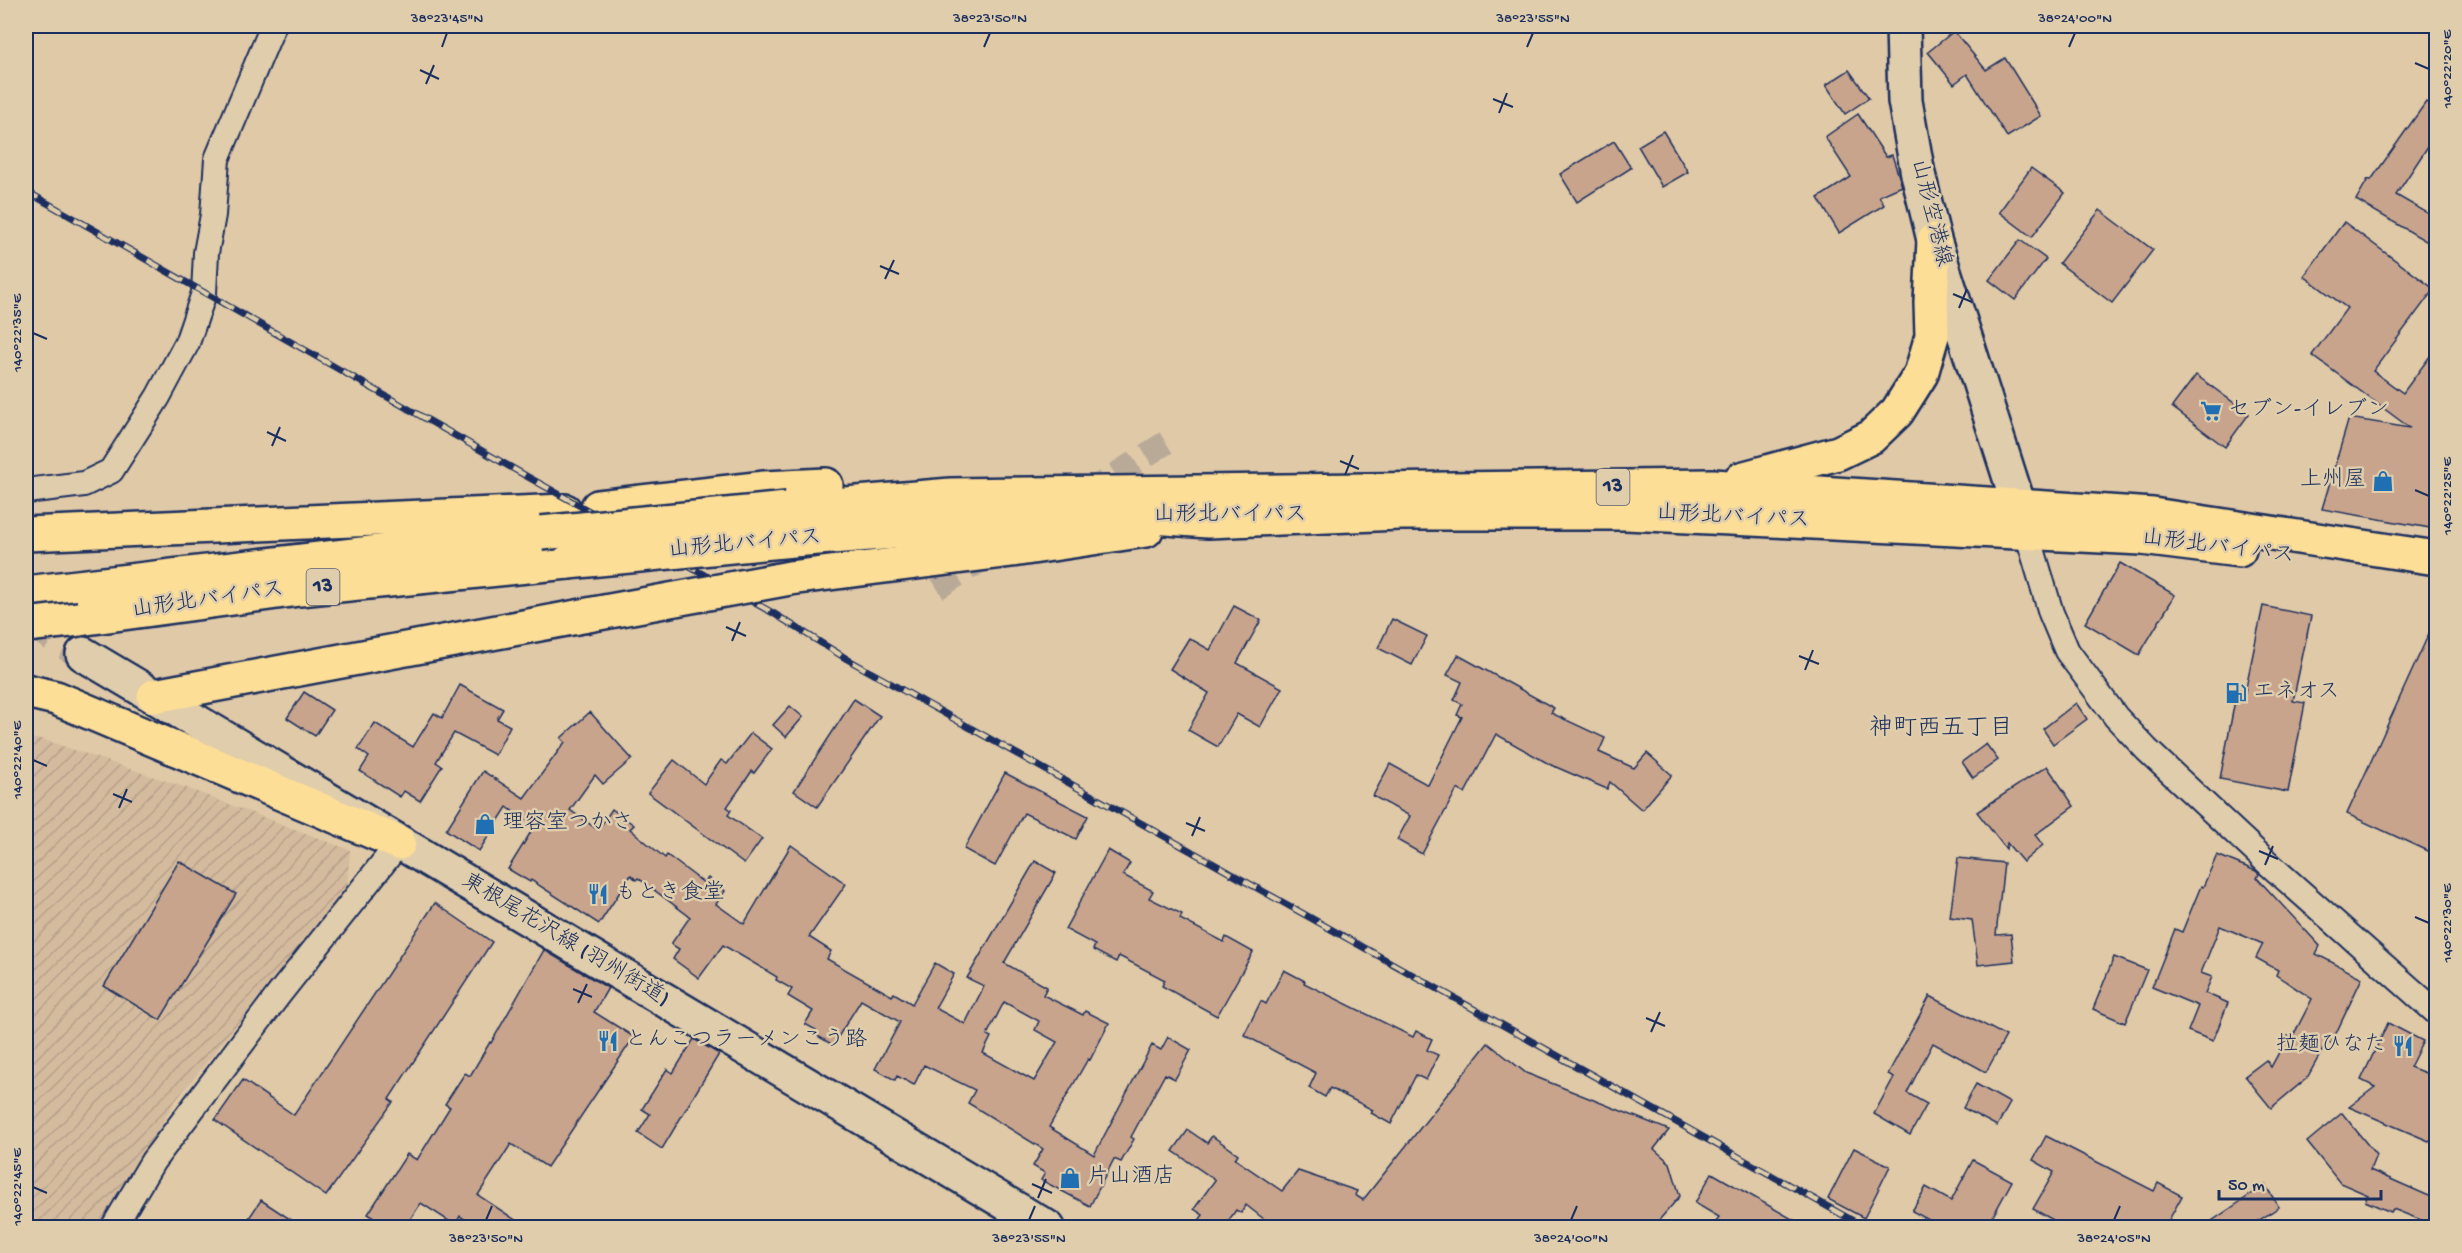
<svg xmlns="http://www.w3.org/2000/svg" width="2462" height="1253" font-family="'Gochi Hand','Klee One',sans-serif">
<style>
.industrial{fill:url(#industrial-furrows)}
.building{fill:#c9a48d;stroke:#1b2f5e;stroke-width:1.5;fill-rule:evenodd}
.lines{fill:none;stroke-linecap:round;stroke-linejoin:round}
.minor-tunnel{stroke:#b9aa98;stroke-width:24;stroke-dasharray:24 12;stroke-linecap:butt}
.primary-tunnel{stroke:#b9aa98;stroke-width:33;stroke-dasharray:33 16;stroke-linecap:butt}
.minor-casing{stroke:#1b2f5e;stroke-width:28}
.secondary-casing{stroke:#1b2f5e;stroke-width:38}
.trunk-casing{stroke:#1b2f5e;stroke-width:38}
.minor{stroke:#dfcdab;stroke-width:24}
.secondary{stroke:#dfcdab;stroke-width:33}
.trunk{stroke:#fdde96;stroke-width:33}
.rail-casing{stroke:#1b2f5e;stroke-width:7}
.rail{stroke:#dfcdab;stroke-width:4.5;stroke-dasharray:14;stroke-linecap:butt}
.trunk-bridge-casing{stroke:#1b2f5e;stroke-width:38;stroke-linecap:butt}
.trunk-bridge{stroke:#fdde96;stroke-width:33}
.ticks{fill:none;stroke:#1b2f5e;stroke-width:2}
.labels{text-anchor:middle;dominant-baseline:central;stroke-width:5;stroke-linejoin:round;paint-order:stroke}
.shield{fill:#dfcdab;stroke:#565e75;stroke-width:1.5}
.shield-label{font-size:21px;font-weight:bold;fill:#1b2f5e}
.street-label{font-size:22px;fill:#1b2f5e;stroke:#dfcdab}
.poi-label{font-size:22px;fill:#1b2f5e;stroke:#dfcdab;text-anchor:start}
.neighbourhood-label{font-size:24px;fill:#1b2f5e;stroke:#dfcdab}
.neatline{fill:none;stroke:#1b2f5e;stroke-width:2}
.ticks-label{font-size:15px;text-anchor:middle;fill:#1b2f5e}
</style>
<defs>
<pattern id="industrial-furrows" width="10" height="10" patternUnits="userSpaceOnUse" patternTransform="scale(1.5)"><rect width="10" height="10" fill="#d5bb9e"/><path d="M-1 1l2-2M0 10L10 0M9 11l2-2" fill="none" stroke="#b6a18a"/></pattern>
</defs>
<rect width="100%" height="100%" fill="#e0c9a7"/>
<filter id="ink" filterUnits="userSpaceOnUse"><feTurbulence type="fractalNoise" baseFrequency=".0167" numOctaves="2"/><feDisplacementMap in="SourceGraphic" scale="12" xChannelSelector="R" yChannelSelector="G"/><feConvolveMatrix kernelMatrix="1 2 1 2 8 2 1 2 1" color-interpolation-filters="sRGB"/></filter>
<g filter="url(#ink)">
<polygon class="industrial" points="26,739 42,739 184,787 350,850 347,888 173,1104 107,1227 26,1227"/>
<g class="building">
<polygon points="1954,31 1986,70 2005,58 2041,116 2007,137 1967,74 1954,84 1928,52"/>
<polygon points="1849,70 1869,98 1845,114 1826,85"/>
<polygon points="2426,102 2436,109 2436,134 2396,195 2436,218 2436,247 2356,200 2368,179 2371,180"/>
<polygon points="1858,114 1886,157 1892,155 1902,186 1879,196 1884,205 1839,233 1818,198 1851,177 1825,137"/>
<polygon points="1663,131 1688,172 1662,187 1638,146"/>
<polygon points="1614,141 1631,168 1577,202 1560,174"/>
<polygon points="2031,168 2065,193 2032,237 1999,212"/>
<polygon points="2100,210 2153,250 2112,303 2059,263"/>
<polygon points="2344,222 2434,289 2373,371 2403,393 2436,348 2436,529 2322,509 2349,418 2410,428 2312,355 2347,308 2304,276"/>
<polygon points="2020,240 2046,259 2015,300 1989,280"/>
<polygon points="2196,375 2249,414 2225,447 2172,407"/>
<polygon points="2120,563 2175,595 2139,655 2085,623"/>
<polygon points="1234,606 1261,620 1237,663 1282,688 1260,727 1237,714 1218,747 1188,730 1209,693 1170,669 1189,638 1210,650"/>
<polygon points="2263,606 2311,616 2293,701 2305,703 2288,792 2220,779 2237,690 2245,692"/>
<polygon points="2436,618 2436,855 2347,814"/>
<polygon points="1392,619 1427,636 1412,665 1378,648"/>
<polygon points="1458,655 1554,708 1551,713 1605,738 1599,752 1634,768 1647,753 1672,775 1642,810 1610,782 1607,789 1586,780 1549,764 1496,734 1465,793 1457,789 1422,854 1397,840 1410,816 1373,796 1390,764 1428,785 1462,717 1457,715 1462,704 1454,700 1462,682 1447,675"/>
<polygon points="460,685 503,709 497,719 510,726 495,755 454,733 436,762 442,766 420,801 404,791 400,797 360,771 369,757 358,749 375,723 413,747 434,713 442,718"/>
<polygon points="304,692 332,710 315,736 287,718"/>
<polygon points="854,699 880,716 817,807 794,791"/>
<polygon points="2076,703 2087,719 2053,744 2043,729"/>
<polygon points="790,706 803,717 786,737 773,725"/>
<path d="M590 712 632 759 603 784 595 775 570 810 598 830 612 809 634 825 630 829 665 858 667 855 704 883 708 878 725 891 716 904 744 924 791 845 846 884 809 937 831 951 827 959 892 996 894 993 912 1004 935 963 954 974 935 1008 965 1024 984 986 967 978 1035 861 1056 873 1004 963 1047 987 1043 995 1083 1015 1085 1011 1109 1023 1090 1060 1088 1059 1049 1127 1094 1155 1152 1045 1161 1050 1168 1037 1191 1050 1175 1079 1165 1074 1131 1137 1134 1139 1121 1162 1114 1159 1090 1206 1041 1180 1045 1173 1033 1166 1043 1149 968 1103 975 1090 924 1065 914 1085 897 1076 895 1080 875 1069 900 1022 861 1000 833 1045 814 1034 816 1030 805 1024 813 1011 788 996 792 989 776 980 777 977 723 945 699 978 673 959 679 949 671 944 690 917 638 878 636 880 631 875 599 924 531 880 530 882 508 869 534 827 507 807 479 851 446 830 483 771 524 798 565 742 561 738ZM1004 1002 1039 1021 1035 1030 1057 1042 1034 1081 983 1053 991 1037 987 1035Z"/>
<polygon points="751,733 772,749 754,773 752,771 727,807 731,810 728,815 762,839 744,864 648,793 674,760 704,784 721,760 727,764"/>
<polygon points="1986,744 1998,760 1973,778 1962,762"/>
<polygon points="2047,766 2074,806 2035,835 2043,845 2023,862 2007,843 2006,849 1977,812"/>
<polygon points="1005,773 1088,816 1076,839 1024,813 995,866 964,849"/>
<polygon points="1108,850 1130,863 1123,875 1153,891 1149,898 1182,914 1180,919 1224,942 1226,937 1253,952 1217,1016 1162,986 1165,980 1119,956 1116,962 1093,950 1095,945 1065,929"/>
<polygon points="2217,855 2256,871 2259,874 2257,878 2320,946 2316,954 2362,978 2331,1044 2327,1042 2307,1078 2271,1108 2245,1076 2266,1060 2271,1067 2288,1036 2292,1038 2312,999 2276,975 2278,970 2256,958 2263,944 2220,926 2201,973 2212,977 2205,993 2228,1003 2213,1041 2188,1031 2198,1006 2152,987 2175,929 2182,932 2201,886 2203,887"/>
<polygon points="1958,858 2004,863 1996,935 2011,934 2014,961 1978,965 1972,920 1950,917"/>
<polygon points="179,861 236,894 160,1020 104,986"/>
<polygon points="435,903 492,942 389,1099 393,1102 326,1196 215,1120 243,1080 294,1115"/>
<polygon points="544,950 608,988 594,1012 634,1037 547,1167 511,1144 478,1195 526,1227 477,1227 460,1216 455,1225 421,1203 405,1227 389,1227 368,1214 407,1154 417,1160 450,1107 445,1104 465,1073 470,1076 490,1042 491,1043"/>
<polygon points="2114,957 2147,970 2125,1023 2093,1009"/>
<polygon points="1284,970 1305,981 1304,983 1413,1037 1416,1031 1432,1039 1427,1050 1438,1055 1426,1080 1416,1075 1391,1124 1371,1113 1373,1110 1330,1088 1325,1097 1309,1088 1316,1073 1244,1035 1261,1001 1266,1004"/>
<polygon points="1930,996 2006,1036 1986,1072 1933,1043 1907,1093 1927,1104 1910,1135 1874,1114 1894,1077 1888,1074"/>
<polygon points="2388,1023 2423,1041 2410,1067 2436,1077 2436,1144 2349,1107 2375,1087 2361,1080"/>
<polygon points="694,1039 719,1054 662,1149 638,1133 650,1114 642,1109 667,1069 673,1073"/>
<polygon points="1488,1043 1526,1073 1669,1130 1654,1149 1670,1163 1680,1196 1653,1227 1274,1227 1246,1205 1241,1213 1236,1210 1224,1227 1194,1227 1203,1215 1194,1209 1215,1180 1173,1151 1188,1130 1207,1143 1212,1136 1238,1154 1235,1159 1282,1191 1298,1171 1357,1191 1355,1195 1363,1200"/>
<polygon points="1976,1084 2010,1103 1997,1126 1963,1108"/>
<polygon points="2342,1113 2376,1155 2370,1170 2436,1199 2436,1226 2393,1209 2391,1212 2365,1201 2368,1195 2340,1183 2307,1142"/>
<polygon points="2046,1136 2154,1191 2158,1183 2182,1196 2165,1227 2066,1227 2033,1209 2054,1172 2033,1160"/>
<polygon points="1854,1148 1890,1166 1864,1218 1828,1199"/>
<polygon points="1973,1160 2012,1181 1987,1227 1942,1227 1912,1211 1926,1187 1951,1201"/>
<polygon points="1712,1173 1806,1227 1713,1227 1719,1217 1695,1203"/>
<polygon points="2265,1185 2279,1207 2249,1227 2203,1227"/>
<polygon points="261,1200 302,1227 243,1227"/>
</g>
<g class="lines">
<g class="minor-tunnel">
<polyline points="1085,494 1167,442"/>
<polyline points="937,588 988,556"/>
</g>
<polyline class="primary-tunnel" points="26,618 83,654"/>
<defs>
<g id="minor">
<polyline points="26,491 84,484 111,471 158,397 187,343 204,293 206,253 213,215 217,159 273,26"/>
<polyline points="2027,532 2051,613 2067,651 2116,717 2147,750 2270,865 2436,1012"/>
<polyline points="113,1228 153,1161 280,993 399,843"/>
</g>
<g id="secondary">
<polyline points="1903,26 1905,101 1918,174 1934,240 2027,531"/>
<polyline points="83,654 1048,1228"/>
</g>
<g id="trunk">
<polyline points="1741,479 1838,453 1871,437 1897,412 1921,374 1932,336 1931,302 1934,240"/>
<polyline points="598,507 765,488 826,485"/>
<polyline points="787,509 951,495 1713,486 2153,515 2436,558"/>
<polyline points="26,534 565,511"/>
<polyline points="793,540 970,526 1098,513 1208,521 1399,513 1626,513 2142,538 2239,550"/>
<polyline points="790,578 1012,550 1146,530"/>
<polyline points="26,593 541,533"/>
<polyline points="79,619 299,589 568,562"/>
<polyline points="26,691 56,698 399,843"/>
<polyline points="154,696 577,617"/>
</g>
</defs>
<use href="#minor" class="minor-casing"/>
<use href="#secondary" class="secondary-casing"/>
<use href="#trunk" class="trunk-casing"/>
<use href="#minor" class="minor"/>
<use href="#secondary" class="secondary"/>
<use href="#trunk" class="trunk"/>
<defs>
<polyline id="rail" points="26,191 528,477 773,613 847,659 1866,1228"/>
</defs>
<use href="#rail" class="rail-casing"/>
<use href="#rail" class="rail"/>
<defs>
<g id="trunk-bridge">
<polyline points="541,533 787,509"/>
<polyline points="568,562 793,540"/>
<polyline points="577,617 790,578"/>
<polyline points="26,625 79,619"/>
</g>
</defs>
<use href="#trunk-bridge" class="trunk-bridge-casing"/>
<use href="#trunk-bridge" class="trunk-bridge"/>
</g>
</g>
<path class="ticks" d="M442 47 447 33M984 47 990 33M1527 47 1533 33M2069 47 2075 33M2415 63 2429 69M420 70 439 79M426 84 434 65M1493 99 1513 107M1499 113 1507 93M880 266 899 274M885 279 894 260M1953 294 1972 302M1959 308 1967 289M33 333 47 339M267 432 286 441M272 446 280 427M1340 461 1359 469M1345 475 1353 455M2415 490 2429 496M726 627 746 636M732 641 740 622M1799 656 1819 664M1805 670 1813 650M33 760 47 766M113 794 132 802M119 808 127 789M1186 823 1205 831M1192 836 1200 817M2259 851 2278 859M2265 865 2273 846M2415 917 2429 923M573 989 592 997M578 1003 587 984M1646 1018 1665 1026M1651 1032 1660 1012M1032 1184 1052 1193M33 1187 47 1193M1038 1198 1046 1179M486 1220 492 1206M1029 1220 1035 1206M1571 1220 1577 1206M2114 1220 2120 1206"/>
<defs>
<symbol id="supermarket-bare" viewBox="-9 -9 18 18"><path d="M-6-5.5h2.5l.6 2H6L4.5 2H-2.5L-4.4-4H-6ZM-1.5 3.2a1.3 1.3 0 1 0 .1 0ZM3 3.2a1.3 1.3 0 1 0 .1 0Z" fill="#1f6fb2" stroke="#dfcdab" stroke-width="2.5" paint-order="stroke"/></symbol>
<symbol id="shop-bare" viewBox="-9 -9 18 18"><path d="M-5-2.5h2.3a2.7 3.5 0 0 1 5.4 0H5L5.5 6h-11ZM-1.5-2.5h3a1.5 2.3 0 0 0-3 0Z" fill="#1f6fb2" stroke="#dfcdab" stroke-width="2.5" paint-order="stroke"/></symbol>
<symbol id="fuel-bare" viewBox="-9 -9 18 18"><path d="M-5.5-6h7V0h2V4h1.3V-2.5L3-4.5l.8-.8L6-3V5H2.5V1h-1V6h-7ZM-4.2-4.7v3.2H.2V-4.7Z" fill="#1f6fb2" stroke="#dfcdab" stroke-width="2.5" paint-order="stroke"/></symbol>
<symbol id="restaurant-bare" viewBox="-9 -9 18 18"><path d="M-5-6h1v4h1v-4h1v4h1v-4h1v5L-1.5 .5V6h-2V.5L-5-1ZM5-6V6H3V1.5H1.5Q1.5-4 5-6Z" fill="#1f6fb2" stroke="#dfcdab" stroke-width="2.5" paint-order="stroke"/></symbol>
</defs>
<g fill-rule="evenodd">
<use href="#supermarket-bare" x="2196" y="396" width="30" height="30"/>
<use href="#shop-bare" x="2368" y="466" width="30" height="30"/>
<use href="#fuel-bare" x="2221" y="678" width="30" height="30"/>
<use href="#shop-bare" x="470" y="809" width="30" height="30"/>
<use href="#restaurant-bare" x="583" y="879" width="30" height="30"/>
<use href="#restaurant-bare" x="593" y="1026" width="30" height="30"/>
<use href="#restaurant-bare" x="2388" y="1031" width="30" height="30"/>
<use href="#shop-bare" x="1055" y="1163" width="30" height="30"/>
</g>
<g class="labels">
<g class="shield">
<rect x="1596.5" y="469" width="33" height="36" rx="4.5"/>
<rect x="306.5" y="569" width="33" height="36" rx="4.5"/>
</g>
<g class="shield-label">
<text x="1613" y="487">13</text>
<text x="323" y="587">13</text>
</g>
<g class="street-label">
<text transform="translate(1930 213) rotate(76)">山形空港線</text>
<text x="1230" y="516">山形北バイパス</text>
<text transform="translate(1733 518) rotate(3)">山形北バイパス</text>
<text transform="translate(745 545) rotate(-5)">山形北バイパス</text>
<text transform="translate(2218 548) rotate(7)">山形北バイパス</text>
<text transform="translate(208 601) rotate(-8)">山形北バイパス</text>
<text transform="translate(565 941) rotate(31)">東根尾花沢線 (羽州街道)</text>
</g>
<g class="poi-label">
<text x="2228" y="411">セブン-イレブン</text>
<text x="2366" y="481" text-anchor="end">上州屋</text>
<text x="2253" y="693">エネオス</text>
<text x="502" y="824">理容室つかさ</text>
<text x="615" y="894">もとき食堂</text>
<text x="625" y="1041">とんこつラーメンこう路</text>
<text x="2386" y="1046" text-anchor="end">拉麺ひなた</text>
<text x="1087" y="1178">片山酒店</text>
</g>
<g class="neighbourhood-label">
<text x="1941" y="729">神町西五丁目</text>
</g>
</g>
<rect width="2462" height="1253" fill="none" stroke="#dfcdab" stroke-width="66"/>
<path d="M2219 1190v9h162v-9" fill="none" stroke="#1b2f5e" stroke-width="3"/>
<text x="2228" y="1190" font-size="18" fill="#1b2f5e" stroke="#dfcdab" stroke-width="4.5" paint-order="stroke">50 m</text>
<rect x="33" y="33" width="2396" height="1187" class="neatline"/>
<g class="ticks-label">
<text x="447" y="22">38°23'45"N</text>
<text x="990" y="22">38°23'50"N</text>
<text x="1533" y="22">38°23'55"N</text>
<text x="2075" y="22">38°24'00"N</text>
<text transform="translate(2446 69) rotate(-90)" y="5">140°22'20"E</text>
<text transform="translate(16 333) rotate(-90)" y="5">140°22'35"E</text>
<text transform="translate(2446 496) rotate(-90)" y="5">140°22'25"E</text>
<text transform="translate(16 760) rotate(-90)" y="5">140°22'40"E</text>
<text transform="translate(2446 923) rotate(-90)" y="5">140°22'30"E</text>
<text transform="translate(16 1187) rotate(-90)" y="5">140°22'45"E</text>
<text x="486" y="1242">38°23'50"N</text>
<text x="1029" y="1242">38°23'55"N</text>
<text x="1571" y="1242">38°24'00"N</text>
<text x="2114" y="1242">38°24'05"N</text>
</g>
</svg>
